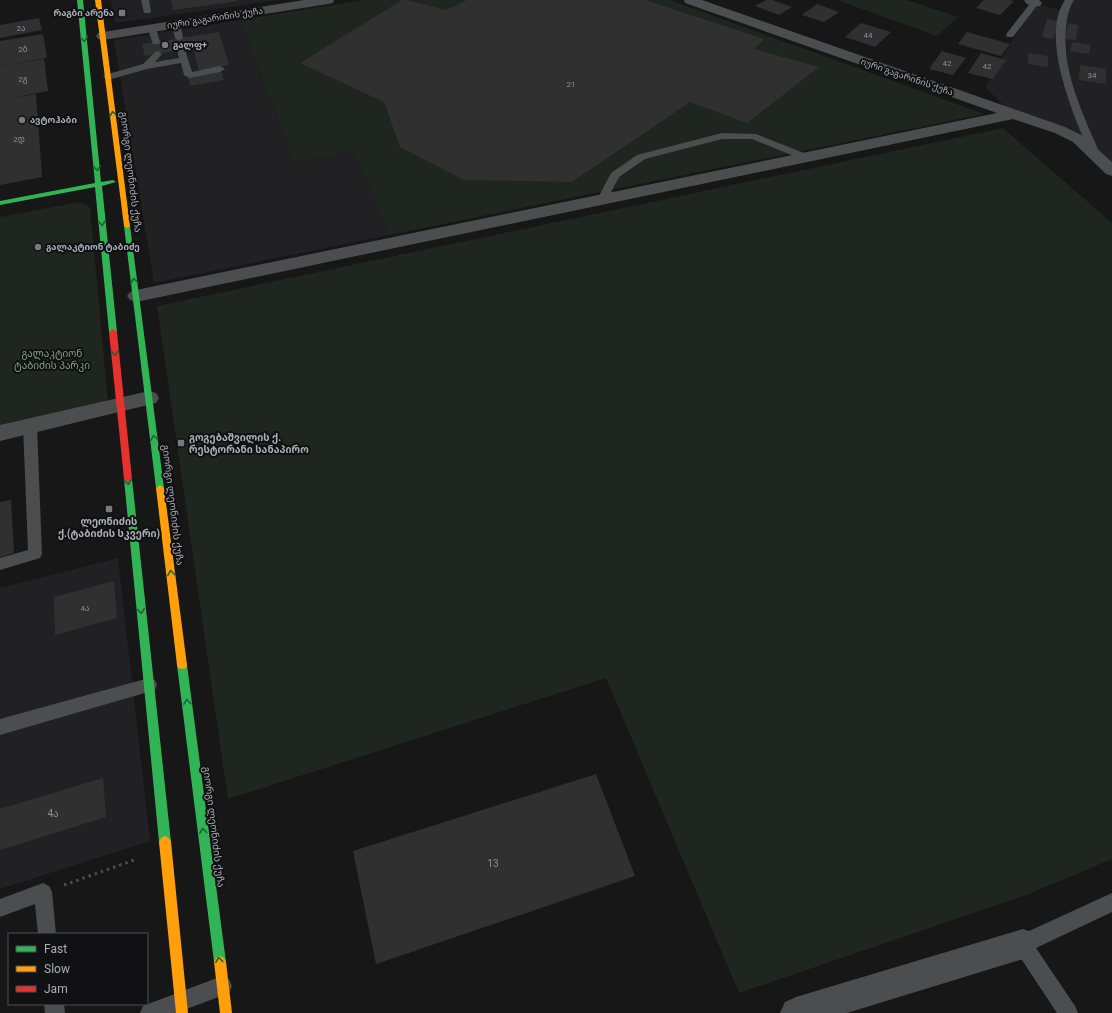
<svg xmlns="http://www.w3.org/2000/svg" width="1112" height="1013" font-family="Roboto,'Noto Sans Georgian',sans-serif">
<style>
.built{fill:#212123}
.green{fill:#1f251f}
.building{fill:#303031}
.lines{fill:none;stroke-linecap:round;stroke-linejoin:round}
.path{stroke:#4d4e51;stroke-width:3;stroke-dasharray:2.5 4;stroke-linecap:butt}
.lane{fill:#4b4d4f;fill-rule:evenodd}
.street{fill:#4b4d4f;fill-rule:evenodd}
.fast{fill:#30b455;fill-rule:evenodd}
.slow{fill:#ff9f0a;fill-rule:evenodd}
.jam{fill:#e5322d;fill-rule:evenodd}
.oneway{stroke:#206234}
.poi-dot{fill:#757a7f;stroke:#111113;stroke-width:1.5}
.labels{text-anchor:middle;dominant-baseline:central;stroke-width:4;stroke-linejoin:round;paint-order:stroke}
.number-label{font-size:8px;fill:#8a8f96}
.far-poi-label{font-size:9px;font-weight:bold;fill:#a8afb7;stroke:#111113;text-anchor:start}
.far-street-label{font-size:9px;fill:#a8afb7;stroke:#111113}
.street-label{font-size:10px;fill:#a8afb7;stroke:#111113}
.park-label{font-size:10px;fill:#82a180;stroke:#111113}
.poi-label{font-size:10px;font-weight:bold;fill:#a8afb7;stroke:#111113;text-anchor:start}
.near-number-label{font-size:10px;fill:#8a8f96}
</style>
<rect width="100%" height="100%" fill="#171717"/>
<g class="built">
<polygon points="111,0 279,0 115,23"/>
<polygon points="1070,0 1112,0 1112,171 1078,139 1013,114 985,87 1035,3 1065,12"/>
<polygon points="240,20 294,162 354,152 389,235 154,283 114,40"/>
<polygon points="118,558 150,841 0,889 0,588"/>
</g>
<g class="green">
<polygon points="363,0 670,0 984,114 389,235 354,152 294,162 240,20"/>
<polygon points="837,0 907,0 958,17 937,36"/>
<polygon points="1003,128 1112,223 1112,859 1029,894 739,993 606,678 228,799 157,306"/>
<polygon points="80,202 90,207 108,402 0,427 0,217"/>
</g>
<g class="building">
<polygon points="171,0 238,0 238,1 173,10"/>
<polygon points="402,0 407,0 446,10 467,0 645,0 764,39 754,49 819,67 747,123 690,102 572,182 464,180 400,147 384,102 300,63"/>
<polygon points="766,0 772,0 792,7 779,15 755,6"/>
<polygon points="984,0 1009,0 1014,1 1000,15 976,8"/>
<polygon points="817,4 839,12 824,22 802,15"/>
<polygon points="39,18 42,30 0,38 0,25"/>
<polygon points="1047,19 1058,21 1053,39 1042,37"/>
<polygon points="861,23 891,32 875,47 845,37"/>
<polygon points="1068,23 1078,25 1076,40 1065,39"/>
<polygon points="219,32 229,65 199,71 193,48 145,56 142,44"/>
<polygon points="967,32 1010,44 1001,56 958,44"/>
<polygon points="43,34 47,58 0,66 0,41"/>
<polygon points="1072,42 1091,45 1089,54 1070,51"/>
<polygon points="942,51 966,58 953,75 929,69"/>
<polygon points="981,53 1006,60 993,79 968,73"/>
<polygon points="1028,53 1048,56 1048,67 1028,64"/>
<polygon points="44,59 48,91 11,98 36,94 42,177 0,185 0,66"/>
<polygon points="1080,65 1106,69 1106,84 1079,80"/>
<polygon points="221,71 224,80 190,86 188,77"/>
<polygon points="11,500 14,553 0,557 0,502"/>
<polygon points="114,581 117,618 55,635 54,597"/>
<polygon points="596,774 635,876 376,964 353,851"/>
<polygon points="103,778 106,817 0,850 0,809"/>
</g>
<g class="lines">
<polyline class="path" points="64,885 137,859"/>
<g class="lane">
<polygon points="141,0 149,0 151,11 150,13 144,13"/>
<path d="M1065 0H1074C1070 6 1068 13 1067 20 1059 67 1083 114 1101 156L1096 159 1091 156C1075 118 1039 38 1065 0Z"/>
<polygon points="1032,1 1038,1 1039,3 1013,37 1007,37 1006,35 1007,33"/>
<polygon points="176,21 180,24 183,38 179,41 175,38 172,24"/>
<polygon points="152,25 156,28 160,42 159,44 153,44 152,42 148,28"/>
<polygon points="181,47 185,50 192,72 220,66 225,69 220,72 189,78 184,75 181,63 147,69 108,80 103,77 105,75 143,64 155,52 158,51 162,54 155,62 179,58 177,50"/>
<polygon points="722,133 756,134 809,155 810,157 809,159 801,159 752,139 722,139 645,159 619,177 606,202 598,202 597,200 611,173 637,155"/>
<polygon points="30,421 35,423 37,426 42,554 40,558 0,570 0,558 28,550 23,426 25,423"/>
<polygon points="149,678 155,680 157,685 155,690 0,735 0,719"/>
<polygon points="43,883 49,886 52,892 56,934 38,934 35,904 0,917 0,899"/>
<polygon points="1112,893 1112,912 1036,948 1075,1006 1078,1013 1057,1013 1016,951 1014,944 1016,937"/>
<polygon points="222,976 229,979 232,986 229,993 176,1013 140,1013 143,1006"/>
<polygon points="44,1004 64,1004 65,1013 45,1013"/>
</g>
<g class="street">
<polygon points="304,0 334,0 333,3 328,4 103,40 98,39 96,36 98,33 103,32"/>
<polygon points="684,0 702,0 1065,127 1083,136 1112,162 1112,176 1106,174 1073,142 1055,133 1013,119 136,302 130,300 127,296 130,292 136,290 997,113 685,3"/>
<path d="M1024 0H1039L1042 3 1040 6C1033 7 1027 6 1024 0Z"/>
<polygon points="149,391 156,393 159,398 156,403 0,441 0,425"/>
<polygon points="1023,929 1034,933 1038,944 1034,955 1023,959 847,1013 780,1013 785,1002 796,997"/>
</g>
<g class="fast">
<polygon points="77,0 83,0 101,182 113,180 116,182 102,186 117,332 113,335 109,332 95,187 0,205 0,201 95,183"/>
<polygon points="127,224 130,226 164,488 160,491 156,488 124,226"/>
<polygon points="128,476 132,479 171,842 169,846 165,848 161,846 159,842 124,479"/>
<polygon points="182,661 186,662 187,665 226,962 224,966 220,968 216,966 214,962 177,665 178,662"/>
</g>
<g class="slow">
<polygon points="95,0 101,0 130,226 127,228 124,226"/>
<polygon points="160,485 164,488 187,665 186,668 182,669 178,668 177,665 156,488"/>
<polygon points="165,836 169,838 171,842 188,1013 176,1013 159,842 161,838"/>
<polygon points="220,956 224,958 226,962 232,1013 220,1013 214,962 216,958"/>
</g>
<polygon class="jam" points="113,329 117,332 132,479 128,482 124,479 109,332"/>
</g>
<defs><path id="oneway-chevron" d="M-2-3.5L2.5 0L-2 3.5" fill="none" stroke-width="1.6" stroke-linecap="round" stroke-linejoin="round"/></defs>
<g class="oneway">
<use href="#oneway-chevron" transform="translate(84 39) rotate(84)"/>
<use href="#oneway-chevron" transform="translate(113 114) rotate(-97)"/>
<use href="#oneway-chevron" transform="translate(97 168) rotate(84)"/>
<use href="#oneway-chevron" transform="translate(102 223) rotate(85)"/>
<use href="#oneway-chevron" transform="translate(134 281) rotate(-97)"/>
<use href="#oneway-chevron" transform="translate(115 353) rotate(84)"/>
<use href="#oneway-chevron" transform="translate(154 438) rotate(-97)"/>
<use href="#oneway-chevron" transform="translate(128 482) rotate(84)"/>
<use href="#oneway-chevron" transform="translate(171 573) rotate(-97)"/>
<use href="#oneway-chevron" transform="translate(141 611) rotate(84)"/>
<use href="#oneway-chevron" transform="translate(187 702) rotate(-97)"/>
<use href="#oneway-chevron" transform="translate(203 831) rotate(-97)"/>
<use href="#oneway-chevron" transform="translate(219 960) rotate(-97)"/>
</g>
<g class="poi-dot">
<rect x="118" y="9" width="8" height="8" rx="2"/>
<circle cx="165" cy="45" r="4"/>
<circle cx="22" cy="120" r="4"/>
<circle cx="38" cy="247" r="4"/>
<rect x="177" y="439" width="8" height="8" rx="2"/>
<rect x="105" y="505" width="8" height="8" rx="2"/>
</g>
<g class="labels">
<g class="number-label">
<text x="21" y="28">2ა</text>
<text x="868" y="35">44</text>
<text x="23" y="49">2ბ</text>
<text x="947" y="63">42</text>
<text x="987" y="66">42</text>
<text x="1092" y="75">34</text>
<text x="23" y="79">2გ</text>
<text x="571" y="84">21</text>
<text x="19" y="139">2დ</text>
<text x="85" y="608">4ა</text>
</g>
<g class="far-poi-label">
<text x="114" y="13" text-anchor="end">რაგბი არენა</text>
<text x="173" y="45">გალფ+</text>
<text x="30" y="120">ავტოჰაბი</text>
<text x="46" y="247">გალაკტიონ ტაბიძე</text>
</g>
<g class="far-street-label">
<text transform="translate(215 18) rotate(-9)">იური გაგარინის ქუჩა</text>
<text transform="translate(907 77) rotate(19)">იური გაგარინის ქუჩა</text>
</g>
<g class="street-label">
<text transform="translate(131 172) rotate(83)">გიორგი ლეონიძის ქუჩა</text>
<text transform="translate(173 505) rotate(83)">გიორგი ლეონიძის ქუჩა</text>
<text transform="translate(214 827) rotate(83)">გიორგი ლეონიძის ქუჩა</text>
</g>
<g class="park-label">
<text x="52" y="353">გალაკტიონ<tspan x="52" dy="12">ტაბიძის პარკი</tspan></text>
</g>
<g class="poi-label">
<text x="189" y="437">გოგებაშვილის ქ.<tspan x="189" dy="12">რესტორანი სანაპირო</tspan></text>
<text x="109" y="521" text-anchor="middle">ლეონიძის<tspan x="109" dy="12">ქ.(ტაბიძის სკვერი)</tspan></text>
</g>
<g class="near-number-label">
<text x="53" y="813">4ა</text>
<text x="493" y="863">13</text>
</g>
</g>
<rect x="8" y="933" width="140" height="72" fill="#111113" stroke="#4d5055"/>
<rect x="16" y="946" width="20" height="6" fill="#30b455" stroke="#4d5055"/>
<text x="44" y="953" font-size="12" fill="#a8afb7">Fast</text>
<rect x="16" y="966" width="20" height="6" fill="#ff9f0a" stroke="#4d5055"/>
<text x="44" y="973" font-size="12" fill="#a8afb7">Slow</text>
<rect x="16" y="986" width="20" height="6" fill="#e5322d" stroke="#4d5055"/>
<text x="44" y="993" font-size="12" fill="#a8afb7">Jam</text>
</svg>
